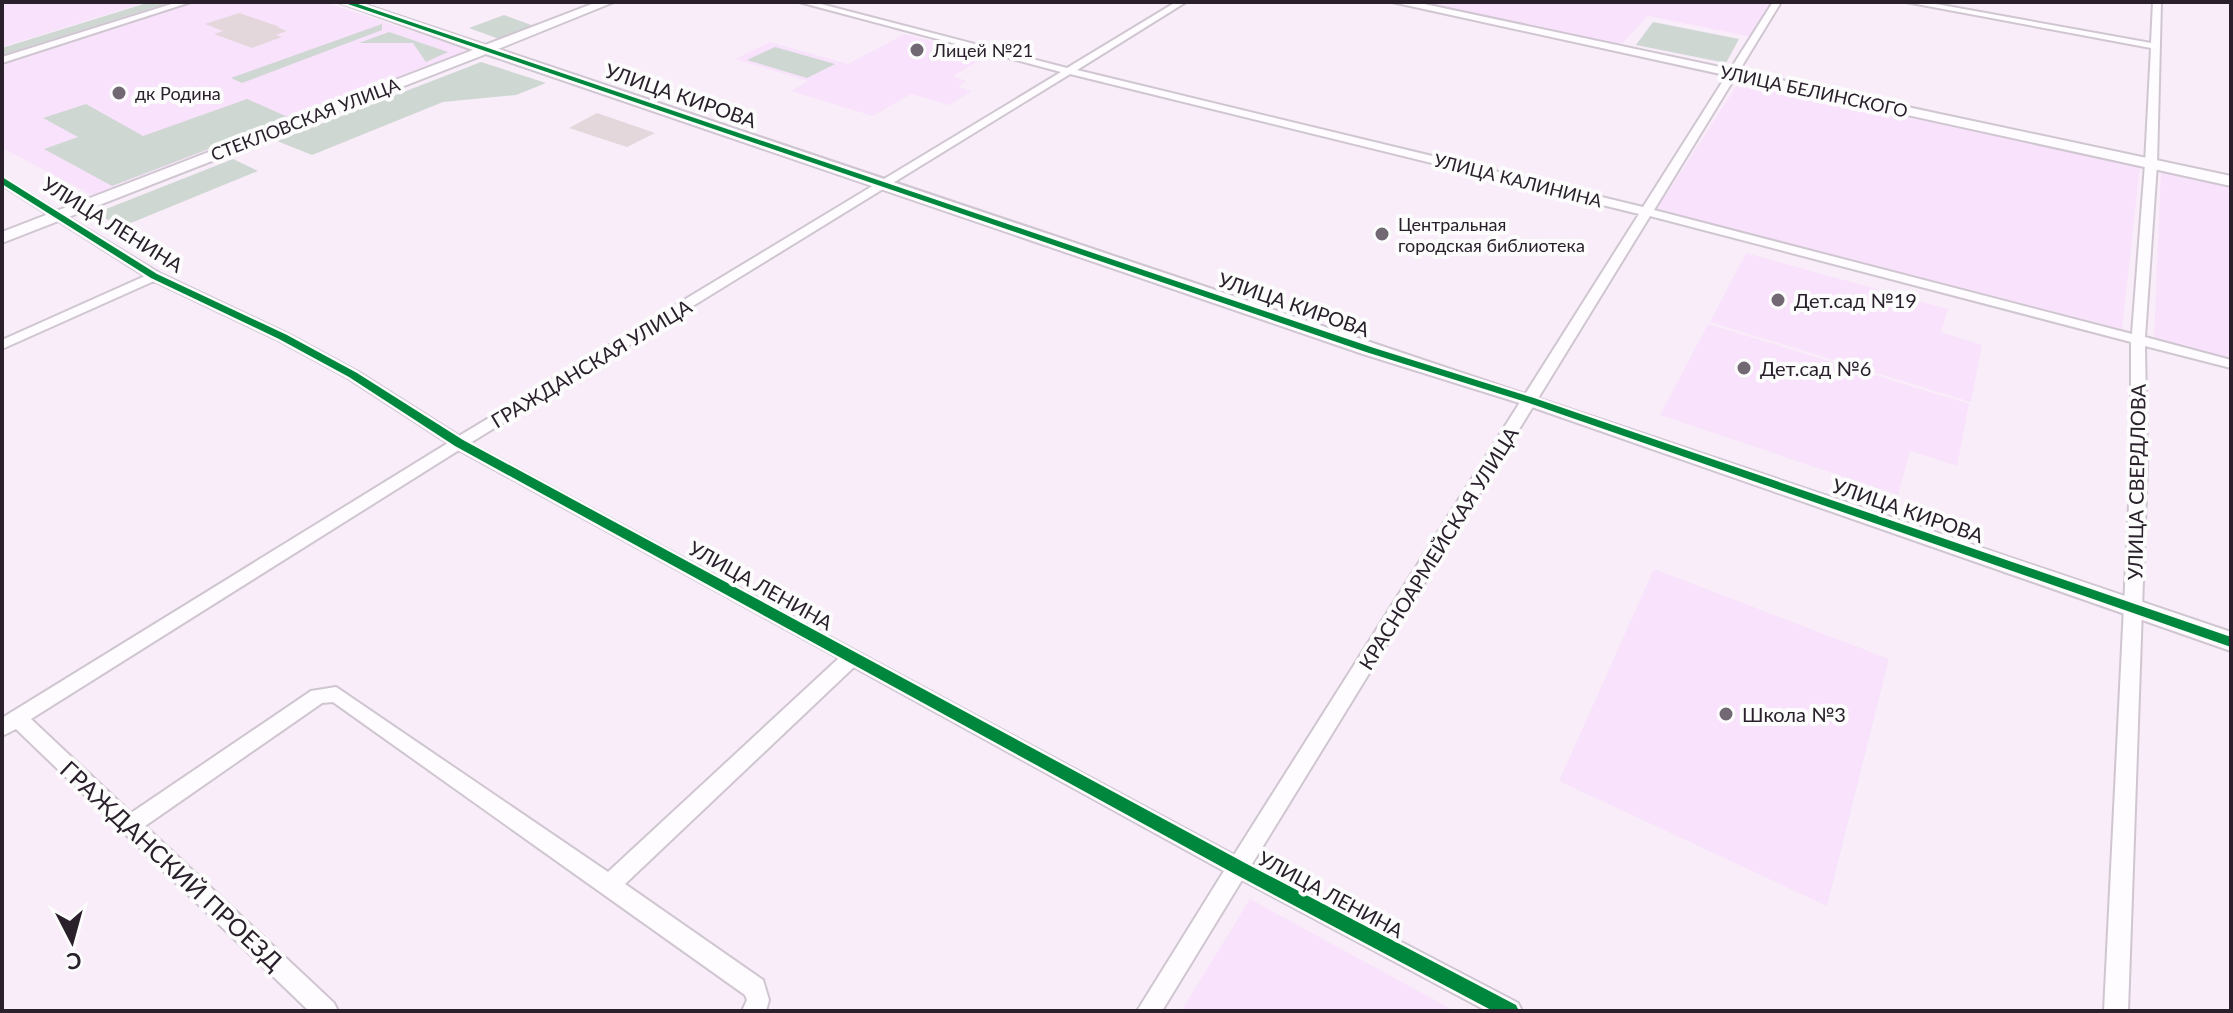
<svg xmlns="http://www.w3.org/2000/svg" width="2233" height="1013" font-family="Lato,sans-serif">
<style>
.built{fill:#f9e2fb}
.green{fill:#cfd7d3}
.building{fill:#e4d7db}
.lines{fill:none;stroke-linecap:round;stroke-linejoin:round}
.street-casing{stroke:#d0c6d1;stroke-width:4}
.secondary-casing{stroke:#d0c6d1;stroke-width:4}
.street{fill:#fefcfe;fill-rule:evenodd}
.secondary{fill:#fefcfe;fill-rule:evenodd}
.cycleway-casing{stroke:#fcfcfc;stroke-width:5}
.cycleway{fill:#00873e;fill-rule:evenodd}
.poi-dot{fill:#716873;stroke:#fcfcfc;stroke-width:3}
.labels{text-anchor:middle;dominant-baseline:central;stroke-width:8;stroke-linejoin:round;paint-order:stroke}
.far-poi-label{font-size:18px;fill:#29202b;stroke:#fcfcfc;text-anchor:start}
.far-street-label{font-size:18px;fill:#29202b;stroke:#fcfcfc}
.street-label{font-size:20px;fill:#29202b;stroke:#fcfcfc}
.poi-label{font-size:20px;fill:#29202b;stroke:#fcfcfc;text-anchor:start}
.near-street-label{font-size:24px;fill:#29202b;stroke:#fcfcfc}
</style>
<rect width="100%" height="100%" fill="#f8edf9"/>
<g class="built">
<polygon points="2,2 146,2 2,47"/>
<polygon points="198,2 324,2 468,50 92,195 2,148 2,65"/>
<polygon points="1400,2 1773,2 1752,37 1648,16 1618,48"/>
<polygon points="905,34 987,56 953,76 966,81 958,87 972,91 949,105 911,94 873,116 791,91 808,81 735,59 770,42 848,64"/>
<polygon points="1741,79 2140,166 2122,329 1656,210"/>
<polygon points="2161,170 2231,185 2231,362 2154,341"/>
<polygon points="1746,253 1948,309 1941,332 1982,345 1971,402 1710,322"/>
<polygon points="1708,324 1969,404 1957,466 1910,451 1898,495 1660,415"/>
<polygon points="1654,569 1889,659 1827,906 1559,781"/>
<polygon points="1250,899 1455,1011 1181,1011"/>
</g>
<g class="green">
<polygon points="150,2 171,2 2,55 2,48"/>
<polygon points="504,15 534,26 499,39 469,28"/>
<polygon points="1653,22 1739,39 1726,63 1636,45"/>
<polygon points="382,24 382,30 242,83 231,78"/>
<polygon points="389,32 448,52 426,62 413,43 359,43"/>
<polygon points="775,47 835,64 807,78 747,60"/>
<polygon points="481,62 546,83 516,95 443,102 312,155 277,141"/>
<polygon points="247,99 290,118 112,186 44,149 78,137 43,118 86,104 143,136"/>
<polygon points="233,159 258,171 121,227 96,213"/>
</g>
<g class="building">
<polygon points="239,13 280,27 277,27 287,31 276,35 282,37 252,48 214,34 223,31 205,24"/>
<polygon points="597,113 655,133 627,147 569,128"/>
</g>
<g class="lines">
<defs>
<g id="street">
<polygon points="178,2 191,2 2,63 2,57"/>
<path d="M799 2H813L1067 68 1176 2H1186L1077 70 1643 207 1773 2H1781L1654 210 2132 334 2145 164 2151 48 1906 2H1925L2151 43 2153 2H2161L2157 164 2145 337 2231 360V368L2145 346 2147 465 2128 1011H2104L2131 465V342L1650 216 1252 864 1518 1003 1522 1011H1487L1242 880 1162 1011H1137L1224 871 854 667 625 884 763 980 769 1000 766 1011H742L747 1000 745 995 333 702 322 703 145 826 334 1003 338 1011H309L16 729 2 736V718L448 443 348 378 278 340 154 281 2 349V340L145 276 2 185V177L159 273 288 334 358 372 459 436 1061 72ZM1070 74 1639 214 1234 855 470 443ZM459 450 839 658 608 872 336 687 311 691 131 813 31 719Z"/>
</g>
<g id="secondary">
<path d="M339 2H357L485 45 597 2H614L498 49C1075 244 1654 436 2231 632V651L1523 404 1363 354 486 54 2 243V232L473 50Z"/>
<polygon points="1392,2 1415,2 2231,176 2231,186"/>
</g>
</defs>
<use href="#street" class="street-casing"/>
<use href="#secondary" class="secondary-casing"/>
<use href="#street" class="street"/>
<use href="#secondary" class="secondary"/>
<defs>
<g id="cycleway">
<polygon points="342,2 352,2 1374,348 1534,398 2231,637 2231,647 1526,402 1366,352"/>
<polygon points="2,177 157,274 287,335 357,373 463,440 1245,863 1516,1005 1519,1011 1493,1011 1233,873 455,446 349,377 279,339 151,278 2,184"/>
</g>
</defs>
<use href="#cycleway" class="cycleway-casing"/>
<use href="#cycleway" class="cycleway"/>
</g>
<g class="poi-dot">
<circle cx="917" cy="50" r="8"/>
<circle cx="119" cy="93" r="8"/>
<circle cx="1382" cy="234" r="8"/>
<circle cx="1778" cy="300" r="8"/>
<circle cx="1744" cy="368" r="8"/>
<circle cx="1726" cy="714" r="8"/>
</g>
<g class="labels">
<g class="far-poi-label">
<text x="933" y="50">Лицей №21</text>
<text x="135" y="93">дк Родина</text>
<text x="1398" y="224">Центральная<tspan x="1398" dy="21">городская библиотека</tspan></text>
</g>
<g class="far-street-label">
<text transform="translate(1814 91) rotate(12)">УЛИЦА БЕЛИНСКОГО</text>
<text transform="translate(305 119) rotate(-21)">СТЕКЛОВСКАЯ УЛИЦА</text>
<text transform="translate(1518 180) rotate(14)">УЛИЦА КАЛИНИНА</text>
</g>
<g class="street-label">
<text transform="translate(681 95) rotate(19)">УЛИЦА КИРОВА</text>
<text transform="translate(113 224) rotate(32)">УЛИЦА ЛЕНИНА</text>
<text transform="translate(1294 304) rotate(19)">УЛИЦА КИРОВА</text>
<text transform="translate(591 363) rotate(-31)">ГРАЖДАНСКАЯ УЛИЦА</text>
<text transform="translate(2136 482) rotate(-89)">УЛИЦА СВЕРДЛОВА</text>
<text transform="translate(1908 510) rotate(19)">УЛИЦА КИРОВА</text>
<text transform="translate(1438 548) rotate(-58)">КРАСНОАРМЕЙСКАЯ УЛИЦА</text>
<text transform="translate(761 585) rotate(29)">УЛИЦА ЛЕНИНА</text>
<text transform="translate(1331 894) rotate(28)">УЛИЦА ЛЕНИНА</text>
</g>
<g class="poi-label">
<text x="1794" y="300">Дет.сад №19</text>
<text x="1760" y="368">Дет.сад №6</text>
<text x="1742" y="714">Школа №3</text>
</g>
<g class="near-street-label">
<text transform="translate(172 865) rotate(43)">ГРАЖДАНСКИЙ ПРОЕЗД</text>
</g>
</g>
<rect width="2233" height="1013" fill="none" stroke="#29202b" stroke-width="8"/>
<g transform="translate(72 941) rotate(174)" stroke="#fcfcfc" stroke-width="6" paint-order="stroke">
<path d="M0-6L14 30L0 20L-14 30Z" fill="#29202b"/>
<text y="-12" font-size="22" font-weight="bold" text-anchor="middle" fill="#29202b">С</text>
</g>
</svg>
